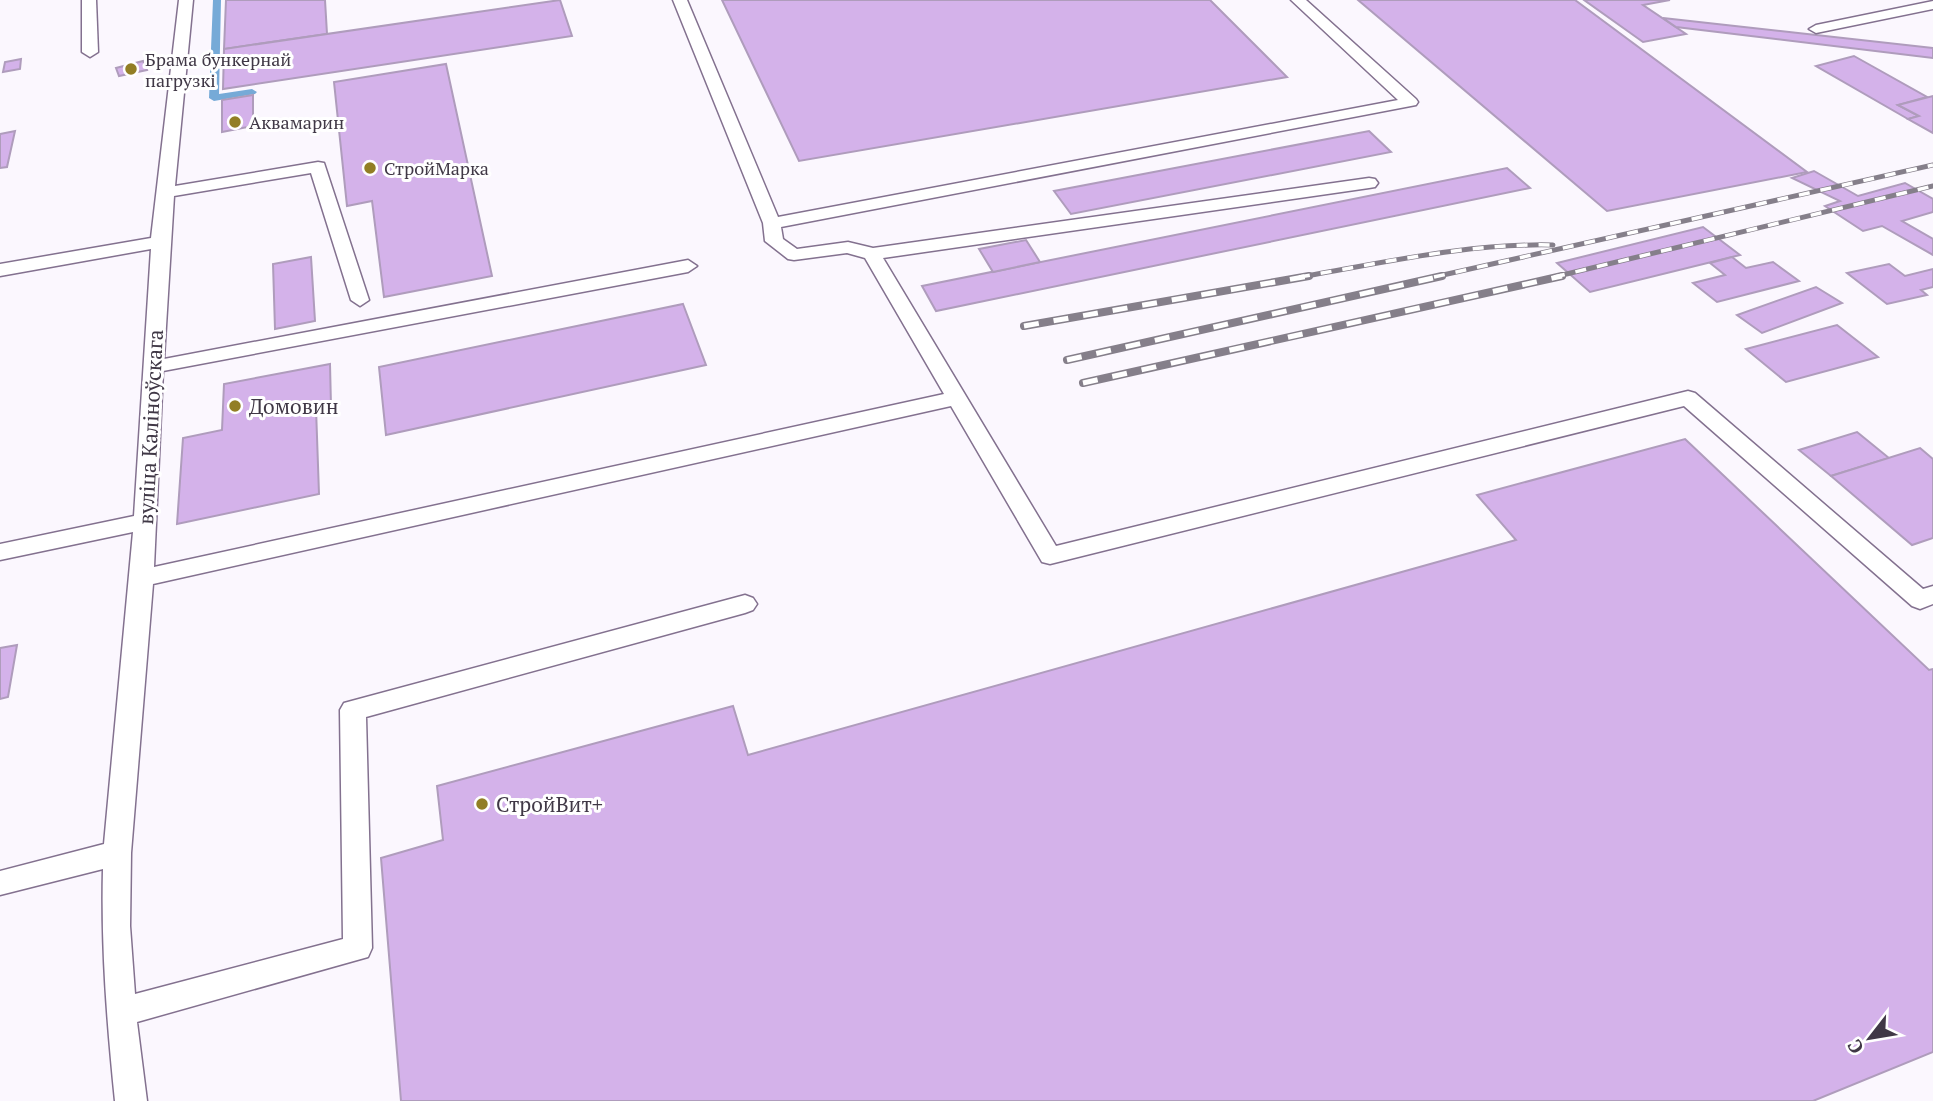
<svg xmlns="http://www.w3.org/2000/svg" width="1933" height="1101" font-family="'PT Serif',serif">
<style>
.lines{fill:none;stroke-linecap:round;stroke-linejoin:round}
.stream{fill:#76aad7;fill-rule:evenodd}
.building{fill:#d4b2ea;stroke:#af9cbc;stroke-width:2}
.service-casing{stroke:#83718f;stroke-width:3}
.service{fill:#fff;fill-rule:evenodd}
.rail-far1-casing{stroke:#857f8a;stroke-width:5}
.rail-casing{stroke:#857f8a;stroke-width:8}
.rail-far1{stroke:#fff;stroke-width:3.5;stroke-dasharray:11;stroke-linecap:butt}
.rail{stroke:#fff;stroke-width:5;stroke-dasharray:15;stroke-linecap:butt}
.poi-dot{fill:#927e25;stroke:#fff;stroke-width:2.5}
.labels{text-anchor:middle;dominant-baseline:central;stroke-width:6;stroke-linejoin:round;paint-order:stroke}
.far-poi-label{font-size:18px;fill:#403846;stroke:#fff;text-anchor:start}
.poi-label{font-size:21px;fill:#403846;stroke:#fff;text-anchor:start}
.street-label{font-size:21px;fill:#403846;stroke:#fff}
</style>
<rect width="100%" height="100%" fill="#fbf7fe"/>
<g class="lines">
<polygon class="stream" points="213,0 221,0 219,94 252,89 257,92 255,94 214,101 209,98"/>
</g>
<g class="building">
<polygon points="226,0 325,0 327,34 224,49"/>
<polygon points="560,0 572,36 223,89 224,49"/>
<polygon points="722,0 1210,0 1287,77 799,161"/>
<polygon points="1358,0 1575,0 1807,172 1607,211"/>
<polygon points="1584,0 1670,0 1643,5 1686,34 1643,42"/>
<polygon points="1663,18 1933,48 1933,58 1676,27"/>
<polygon points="1854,56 1927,97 1898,105 1919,116 1908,119 1816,66"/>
<polygon points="21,59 20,69 3,72 5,62"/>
<polygon points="143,61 147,70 119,76 116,68"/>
<polygon points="446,64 492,276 384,297 372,201 347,206 334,82"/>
<polygon points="253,95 253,126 222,132 222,100"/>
<polygon points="1933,96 1933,133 1908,119 1919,116 1898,105"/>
<polygon points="15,131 7,167 0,168 0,134"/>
<polygon points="1369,131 1391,152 1071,214 1054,191"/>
<polygon points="1507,168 1530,188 936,311 922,286"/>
<polygon points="1814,171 1858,196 1905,183 1933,199 1933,212 1902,221 1933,239 1933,255 1882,226 1863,231 1825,206 1840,201 1792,178"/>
<polygon points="1703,227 1740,255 1590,292 1557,263"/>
<polygon points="1026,240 1040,262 993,272 979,249"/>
<polygon points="311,257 315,321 275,329 273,264"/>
<polygon points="1732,257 1746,268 1773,262 1799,281 1717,302 1693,283 1725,275 1710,263"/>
<polygon points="1889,264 1905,276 1933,269 1933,287 1921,290 1927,295 1887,304 1847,273"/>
<polygon points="1816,287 1842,303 1762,333 1737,315"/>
<polygon points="683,304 706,365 386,435 379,367"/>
<polygon points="1837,325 1878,357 1786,382 1746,349"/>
<polygon points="330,364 331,406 316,408 319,494 177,524 183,438 222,430 224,384"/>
<polygon points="1857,432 1889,458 1831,476 1799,450"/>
<polygon points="1685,439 1929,670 1933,669 1933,1052 1813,1101 401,1101 381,858 443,840 437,786 733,706 748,755 1516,540 1477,495"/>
<polygon points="1920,448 1933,459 1933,538 1912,545 1831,476"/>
<polygon points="17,645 8,697 0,699 0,648"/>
</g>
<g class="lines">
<defs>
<g id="service">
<polygon points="82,0 96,0 98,52 90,57 82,52"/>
<path d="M179 0H193L175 186 318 162 324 163 369 300 360 306 351 300 311 173 174 196 164 359 688 260 697 266 688 272 163 371 154 567 944 394 865 258 847 253 794 260 788 259 765 241 763 223 673 0H687L778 217 1398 100 1291 0H1306L1416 99 1418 102 1416 105 781 227 783 239 797 249 848 242 873 248 1369 178 1375 179 1378 183 1375 187 1369 188 883 258 1056 546 1688 391 1695 393 1923 589 1933 586V604L1920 609 1912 606 1684 406 1050 564 1042 562 951 406 153 584 131 853 130 926 135 994 343 939 340 710 344 703 745 595 753 598 757 604 753 610 745 613 366 717 372 948 368 957 137 1022 147 1101H115C107 1023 101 947 103 869L0 895V871L104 844 133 532 0 560V544L134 516 151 249 0 276V264L151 238Z"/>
<polygon points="1933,1 1933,9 1816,33 1809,29 1816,25"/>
</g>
</defs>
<use href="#service" class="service-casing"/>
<use href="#service" class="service"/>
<defs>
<g id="rail-far1">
<path d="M1299 277C1383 263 1468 243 1553 245"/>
<polyline points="1434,277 1933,165"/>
<polyline points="1554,277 1933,186"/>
</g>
<g id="rail">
<polyline points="1024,326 1309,276"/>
<polyline points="1067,360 1442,276"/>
<polyline points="1083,383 1562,276"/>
</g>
</defs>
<use href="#rail-far1" class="rail-far1-casing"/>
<use href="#rail" class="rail-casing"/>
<use href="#rail-far1" class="rail-far1"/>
<use href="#rail" class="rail"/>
</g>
<g class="poi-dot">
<circle cx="131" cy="69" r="7"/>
<circle cx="235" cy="122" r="7"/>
<circle cx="370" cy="168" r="7"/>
<circle cx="235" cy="406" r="7"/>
<circle cx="482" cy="804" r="7"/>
</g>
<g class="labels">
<g class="far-poi-label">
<text x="145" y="59">Брама бункернай<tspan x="145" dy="21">пагрузкі</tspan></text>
<text x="249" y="122">Аквамарин</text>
<text x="384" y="168">СтройМарка</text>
</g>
<g class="poi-label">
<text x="249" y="406">Домовин</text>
<text x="496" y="804">СтройВит+</text>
</g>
<g class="street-label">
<text transform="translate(150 427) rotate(-87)">вуліца Каліноўскага</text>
</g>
</g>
<g transform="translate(1870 1038) rotate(239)" stroke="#ffffff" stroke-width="5" paint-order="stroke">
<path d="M0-5L12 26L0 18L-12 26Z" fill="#403846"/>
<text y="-10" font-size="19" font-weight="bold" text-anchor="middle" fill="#403846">С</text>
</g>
</svg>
